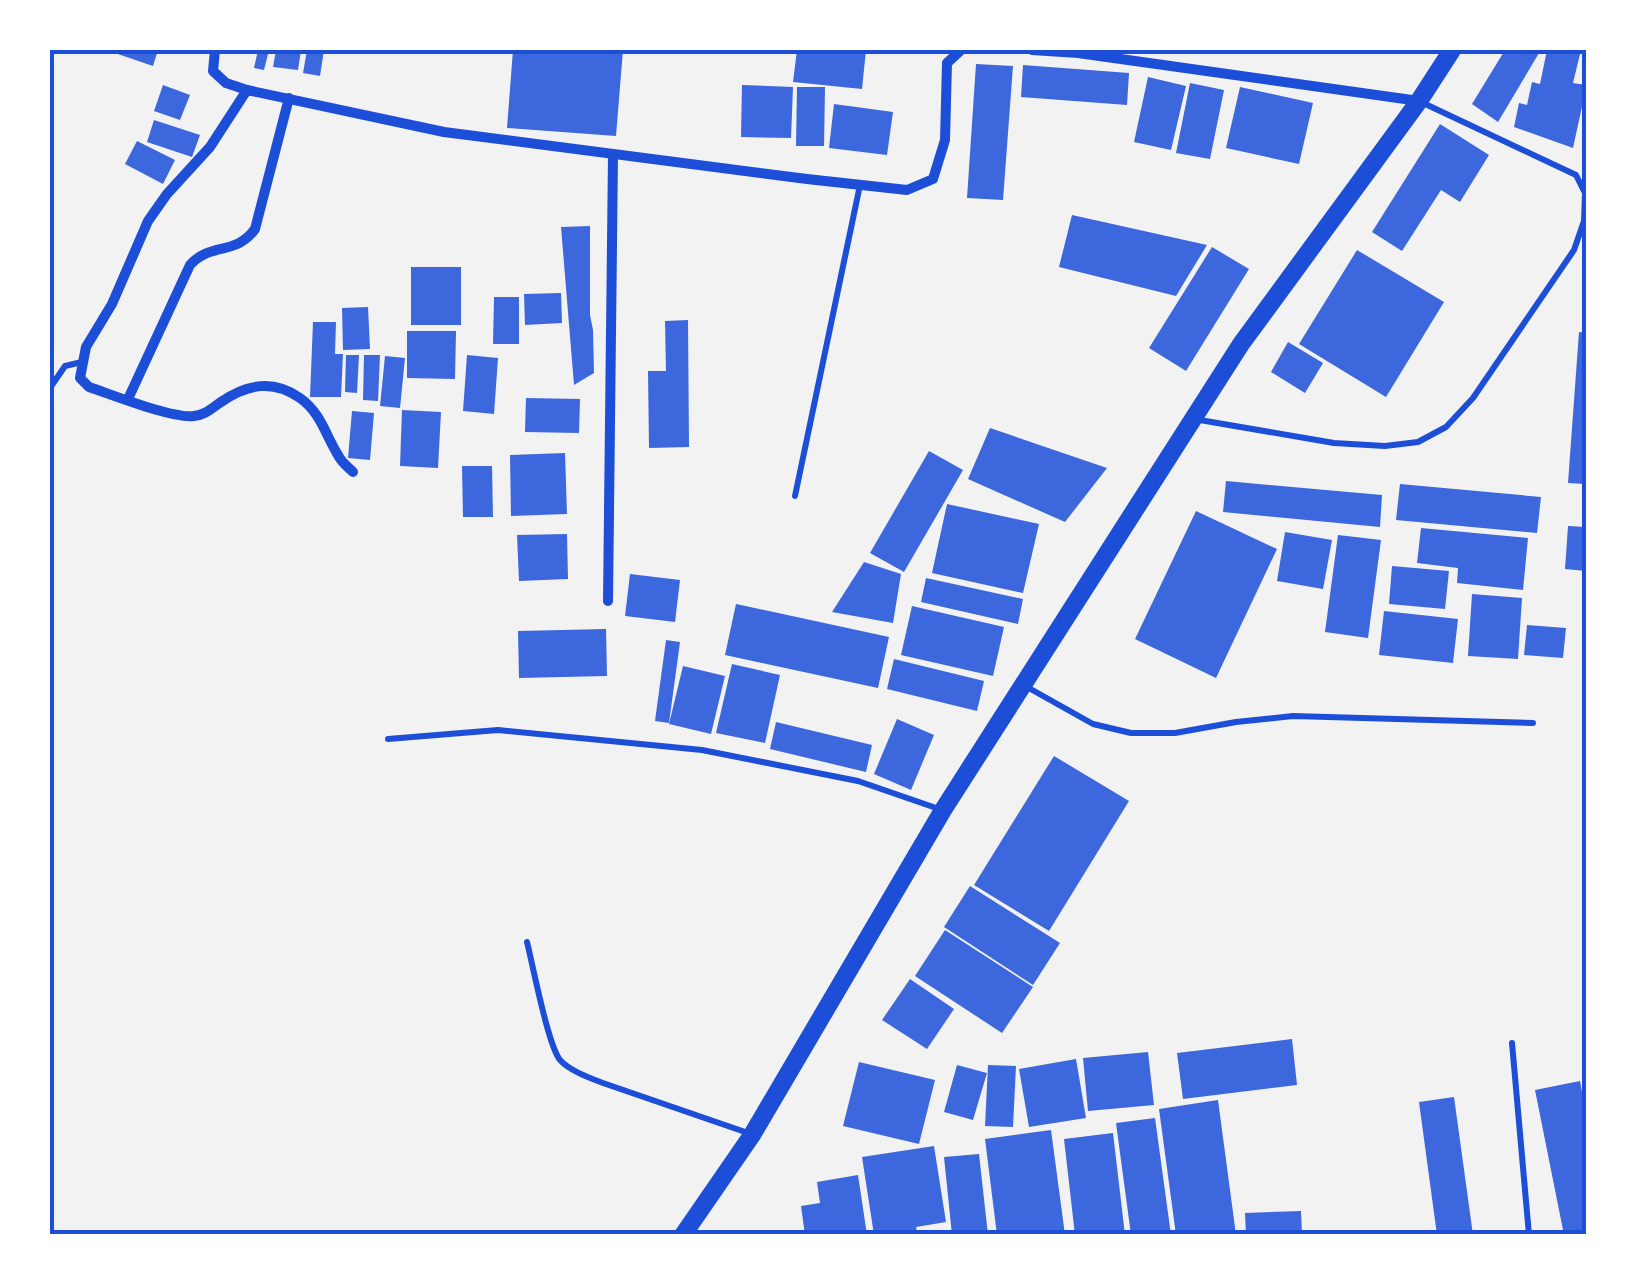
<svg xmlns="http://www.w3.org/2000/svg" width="1636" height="1285" font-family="'PT Serif',serif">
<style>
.building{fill:#3d67dc}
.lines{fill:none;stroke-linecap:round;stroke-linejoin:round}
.service{stroke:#1d4ed8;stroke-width:6}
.minor{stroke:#1d4ed8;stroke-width:10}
.primary{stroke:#1d4ed8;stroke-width:18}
.neatline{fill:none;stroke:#1d4ed8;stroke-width:4}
</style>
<rect width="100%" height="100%" fill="#f2f2f2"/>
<g class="building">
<polygon points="106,50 158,50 153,66"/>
<polygon points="258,50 269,50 264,70 254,68"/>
<polygon points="276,50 301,50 298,70 273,67"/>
<polygon points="307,50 324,50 320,76 303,73"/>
<polygon points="513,50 623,50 616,136 507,128"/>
<polygon points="797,50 866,50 862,89 793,82"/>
<polygon points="1505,50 1533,50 1539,53 1498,122 1472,104"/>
<polygon points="1547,50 1580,54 1573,83 1586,85 1586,88 1573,148 1514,127 1519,103 1527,105 1532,82 1540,84"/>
<polygon points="976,64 1013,66 1003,200 967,198"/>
<polygon points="1023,65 1129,73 1127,105 1021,97"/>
<polygon points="1148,77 1186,86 1171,150 1134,142"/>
<polygon points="1190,83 1224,90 1210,159 1176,153"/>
<polygon points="163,85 190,95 180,120 154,111"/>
<polygon points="742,85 793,87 791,138 741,137"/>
<polygon points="797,87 825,87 824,146 796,146"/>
<polygon points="1240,87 1313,103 1299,164 1226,148"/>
<polygon points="834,104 893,112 887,155 829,148"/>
<polygon points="154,120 200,135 192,157 147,142"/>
<polygon points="1440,124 1489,155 1460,202 1441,190 1402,251 1372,232"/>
<polygon points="137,141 175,160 163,184 125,164"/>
<polygon points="1072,215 1207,245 1176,296 1059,267"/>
<polygon points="590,226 590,315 593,330 594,373 574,385 561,227"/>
<polygon points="1212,247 1249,269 1186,371 1149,348"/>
<polygon points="1357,250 1444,302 1386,397 1299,344"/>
<rect x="411" y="267" width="50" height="58"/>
<polygon points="561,293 562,323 525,325 524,294"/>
<polygon points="494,297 519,297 519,344 493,344"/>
<polygon points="368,307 370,349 343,350 342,308"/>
<polygon points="688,320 689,447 649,448 648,371 666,371 665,321"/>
<polygon points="313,322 336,322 335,354 343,354 341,397 310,397"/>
<polygon points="407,331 456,331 455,379 407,378"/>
<polygon points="1579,332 1586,333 1586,484 1568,483"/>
<polygon points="1288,342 1323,363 1305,393 1271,372"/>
<polygon points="346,355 359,355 357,393 345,392"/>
<polygon points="364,355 380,355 378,401 363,400"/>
<polygon points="467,355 498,358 494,414 463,411"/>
<polygon points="385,356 405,358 400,408 380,406"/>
<polygon points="526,398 580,399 579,433 525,432"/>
<polygon points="402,410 441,412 438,468 400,466"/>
<polygon points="352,411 374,413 370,460 348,458"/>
<polygon points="990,428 1107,468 1065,522 968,479"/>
<polygon points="929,451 963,470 904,572 870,553"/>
<polygon points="565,453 567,514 511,516 510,455"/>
<polygon points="462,466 492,466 493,517 463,517"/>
<polygon points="1226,481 1382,495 1380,527 1223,512"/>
<polygon points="1400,484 1541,497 1537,533 1396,520"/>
<polygon points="947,504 1039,524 1023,593 932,573"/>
<polygon points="1196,511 1277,549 1216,678 1135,639"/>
<polygon points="1568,526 1586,527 1586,571 1565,569"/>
<polygon points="1421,528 1528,538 1523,590 1457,583 1458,568 1417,563"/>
<polygon points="1285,532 1332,540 1323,589 1277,581"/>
<polygon points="567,534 568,579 519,581 517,535"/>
<polygon points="1338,535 1381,540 1368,638 1325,632"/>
<polygon points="864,562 901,574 893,623 832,612"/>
<polygon points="1392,566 1449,571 1445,609 1389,604"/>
<polygon points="630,574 680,580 675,622 625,616"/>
<polygon points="926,578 1023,599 1018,624 921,602"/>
<polygon points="1472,594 1522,598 1518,659 1468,656"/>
<polygon points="736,604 889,637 878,688 725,655"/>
<polygon points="912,606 1004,627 993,676 901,655"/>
<polygon points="1384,611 1458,619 1453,663 1379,655"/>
<polygon points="1527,625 1566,628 1563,658 1524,655"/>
<polygon points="606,629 607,676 519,678 518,631"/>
<polygon points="666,640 680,642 669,723 655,721"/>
<polygon points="894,659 984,681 977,711 887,689"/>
<polygon points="732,664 780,675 765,743 716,733"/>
<polygon points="683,666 725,676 711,734 669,724"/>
<polygon points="897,719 934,735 911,790 874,774"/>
<polygon points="776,722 872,745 866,772 770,749"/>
<polygon points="1054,756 1129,801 1049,931 974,885"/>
<polygon points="970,886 1060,943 1033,985 944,927"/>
<polygon points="945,930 1033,987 1002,1033 915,976"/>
<polygon points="910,979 954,1009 927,1049 882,1020"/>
<polygon points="1292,1039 1297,1085 1183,1099 1177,1053"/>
<polygon points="1148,1052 1154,1105 1088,1111 1083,1058"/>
<polygon points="1076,1059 1086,1118 1029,1127 1019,1069"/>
<polygon points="859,1062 935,1080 919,1144 843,1126"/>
<polygon points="957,1065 987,1073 973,1120 944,1112"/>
<polygon points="988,1065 1016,1066 1013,1127 985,1126"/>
<polygon points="1580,1081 1586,1113 1586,1235 1564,1235 1535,1090"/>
<polygon points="1454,1097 1473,1235 1437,1235 1419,1102"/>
<polygon points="1218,1100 1236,1235 1176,1235 1159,1109"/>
<polygon points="1155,1118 1171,1235 1131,1235 1116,1123"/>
<polygon points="1051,1130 1065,1235 997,1235 985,1139"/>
<polygon points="1113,1133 1125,1235 1075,1235 1064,1139"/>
<polygon points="934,1146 946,1222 916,1227 918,1235 874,1235 862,1157"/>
<polygon points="979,1154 988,1235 952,1235 944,1157"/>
<polygon points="858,1175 867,1235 805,1235 801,1206 820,1203 817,1182"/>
<polygon points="1301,1211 1302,1235 1246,1235 1245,1213"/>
</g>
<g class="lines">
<g class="service">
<polyline points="50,388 65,366 82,362"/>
<polyline points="1194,419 1334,443 1385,446 1418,442 1446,427 1473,398 1574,250 1584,221 1585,193 1576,175 1421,102"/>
<polyline points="795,496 860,185"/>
<polyline points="1027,687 1093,724 1131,733 1175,733 1236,722 1293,716 1533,723"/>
<polyline points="388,739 498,730 702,750 858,781 942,810"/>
<path d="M527 942C533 966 548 1045 560 1060 570 1071 590 1078 603 1083L751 1134"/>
<polyline points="1512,1043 1529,1235"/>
</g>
<g class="minor">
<polyline points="215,50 213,71 226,83 247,90 444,132 807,179 907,190 933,179 945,140 947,63 961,50"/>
<polyline points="1032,50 1078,53 1419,101"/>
<path d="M247 90 210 147 167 194 148 221 112 304 86 347 80 378 89 387C113 395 173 419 194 416 205 415 212 408 221 402 247 384 273 379 300 398 321 413 325 434 338 455 341 462 348 467 353 472"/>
<path d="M128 399 190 265C210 242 236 256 255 229L289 98"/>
<polyline points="608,601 613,154"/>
</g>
<polyline class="primary" points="683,1235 752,1135 943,810 1241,344 1419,101 1452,50"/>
</g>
<rect width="1636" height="1285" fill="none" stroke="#ffffff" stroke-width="105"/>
<rect x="52" y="52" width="1532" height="1180" class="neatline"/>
</svg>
